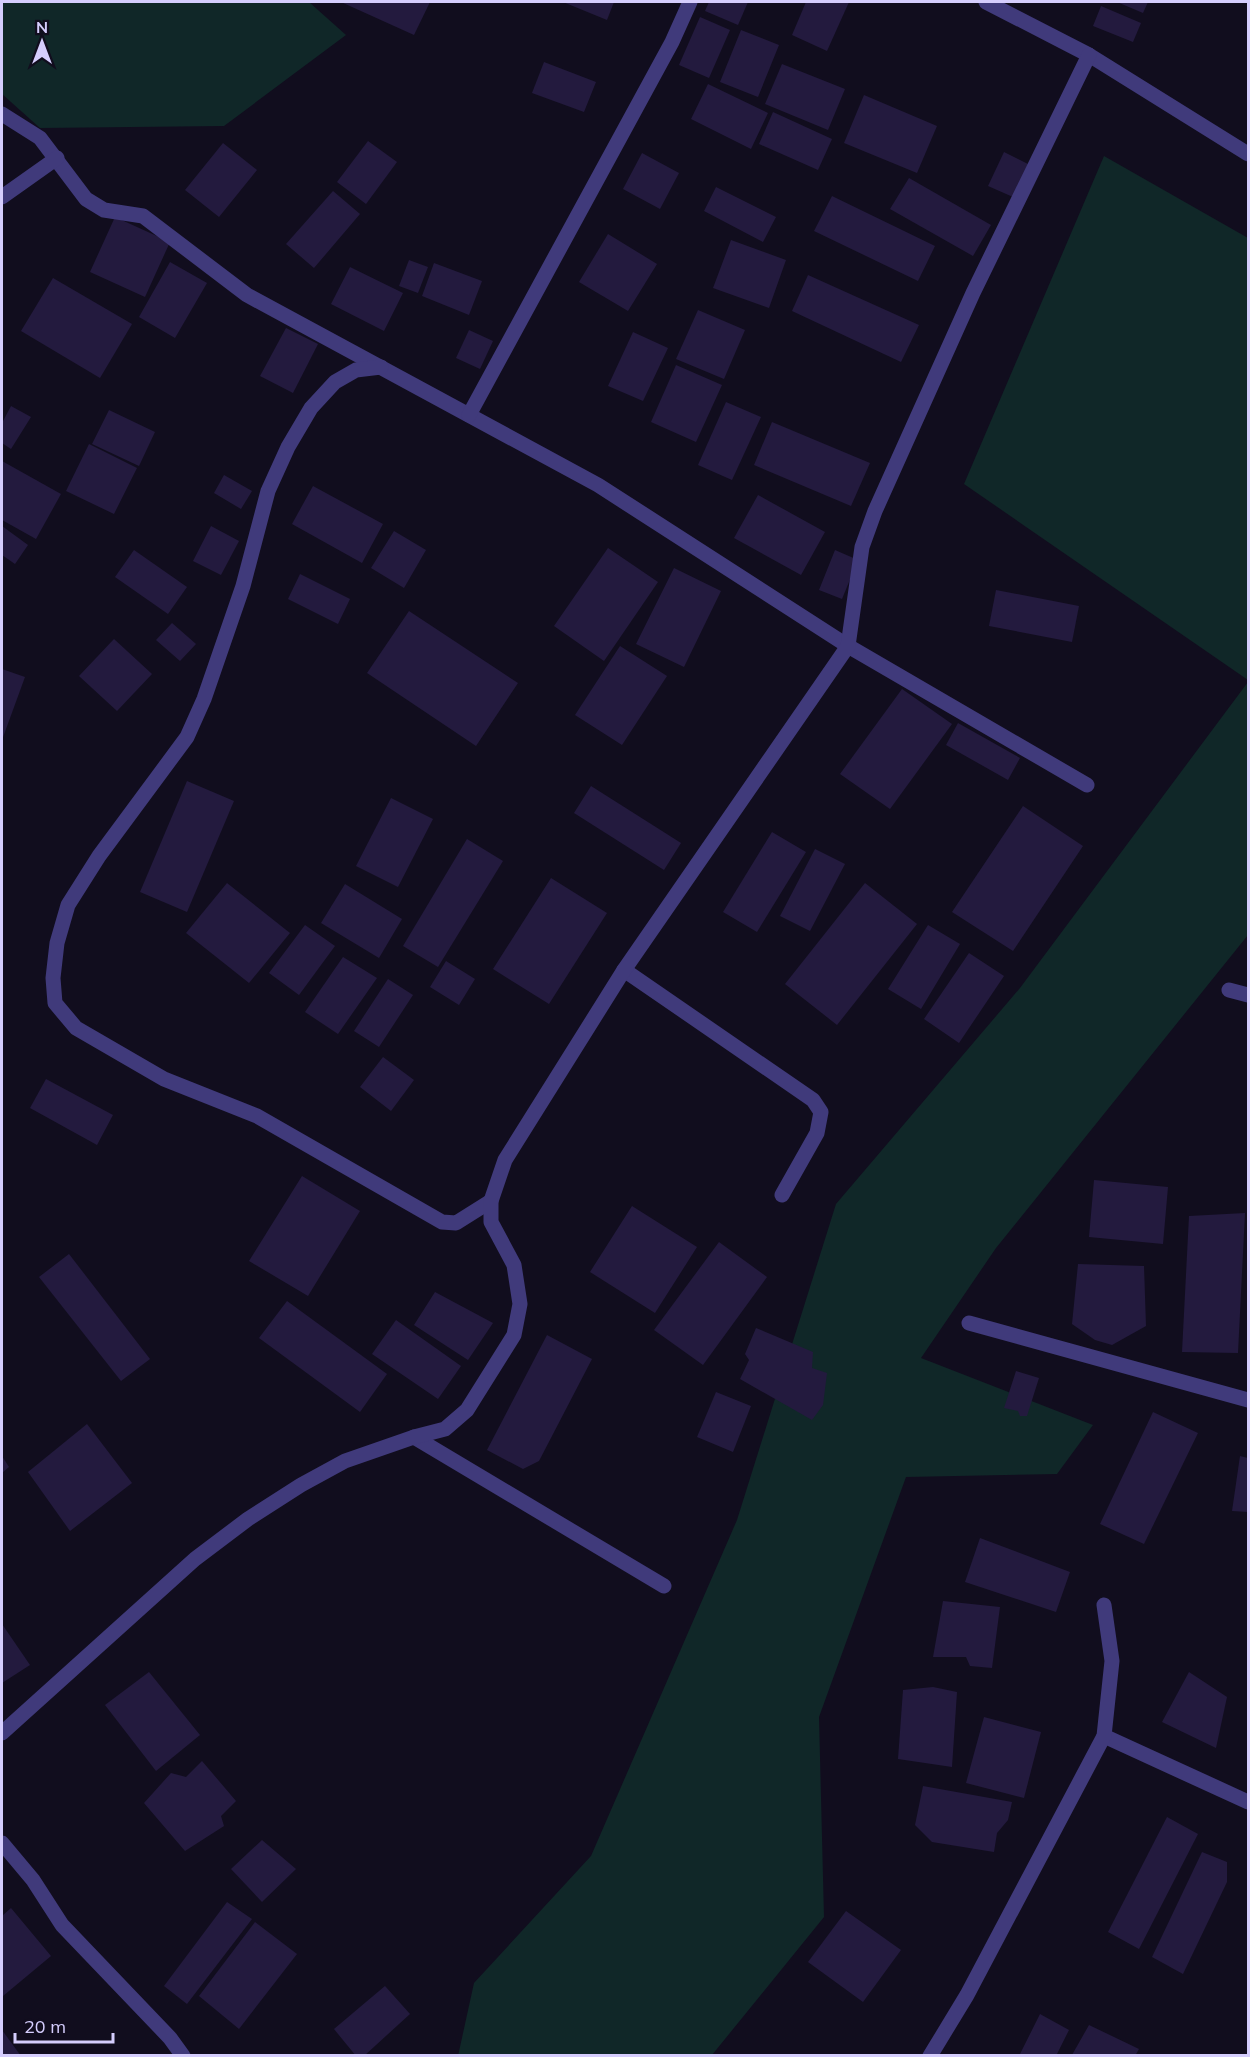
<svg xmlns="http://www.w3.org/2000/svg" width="1250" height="2057" font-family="Mulish,sans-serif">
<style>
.green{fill:#102728}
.building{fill:#231a3e}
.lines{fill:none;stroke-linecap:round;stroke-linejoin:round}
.minor{stroke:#403a7b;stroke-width:15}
</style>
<rect width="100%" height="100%" fill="#110d1e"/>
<g class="green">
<polygon points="2,2 309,2 346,35 224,126 40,128 2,94"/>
<polygon points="1104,156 1248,238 1248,680 964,484"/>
<polygon points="1248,682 1248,935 996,1248 921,1358 1093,1425 1057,1474 906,1477 819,1717 824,1917 712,2055 458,2056 474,1983 591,1856 737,1520 836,1204 1020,988"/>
</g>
<g class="building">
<polygon points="341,2 430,2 414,35"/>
<polygon points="563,2 614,2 607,20"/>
<polygon points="709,2 748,2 738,25 705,11"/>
<polygon points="806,2 849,2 827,51 792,35"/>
<polygon points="1117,2 1148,2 1143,13"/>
<polygon points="1101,6 1141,23 1133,42 1093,26"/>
<polygon points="700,17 730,30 709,78 679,65"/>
<polygon points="741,30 779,45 758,97 720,82"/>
<polygon points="544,62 596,82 584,112 532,93"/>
<polygon points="782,64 845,89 828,130 765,104"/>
<polygon points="708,84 768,113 751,149 691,119"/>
<polygon points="864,95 937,126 917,173 844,143"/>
<polygon points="773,112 832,139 818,170 759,144"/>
<polygon points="368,141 397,162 366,204 337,182"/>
<polygon points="223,143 257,170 219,217 185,190"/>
<polygon points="1004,152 1028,164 1013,197 988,186"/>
<polygon points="642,153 679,173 660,209 623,189"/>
<polygon points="909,178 991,225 973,256 890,209"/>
<polygon points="716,187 776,217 763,242 704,211"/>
<polygon points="333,191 360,214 314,268 286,244"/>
<polygon points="832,196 935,246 918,281 814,231"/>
<polygon points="115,217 170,242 145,297 90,272"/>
<polygon points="608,234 657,264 628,311 579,282"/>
<polygon points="731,240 786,260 769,308 713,288"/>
<polygon points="409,260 428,267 418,293 399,286"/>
<polygon points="170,262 207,283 175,338 139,317"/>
<polygon points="434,263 482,281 469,315 422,296"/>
<polygon points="350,267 403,293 384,331 331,304"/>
<polygon points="808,275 919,325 901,362 792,311"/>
<polygon points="53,278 132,324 100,378 21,331"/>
<polygon points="698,310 745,330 724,379 676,359"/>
<polygon points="286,328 318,344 293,393 260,376"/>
<polygon points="469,330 493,341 480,369 456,358"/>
<polygon points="633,332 668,348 643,401 608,386"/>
<polygon points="676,365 722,385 696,442 651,422"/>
<polygon points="726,402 761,417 732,480 698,465"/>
<polygon points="11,406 31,417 11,449 2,443 2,423"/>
<polygon points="109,410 155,432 139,466 92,444"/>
<polygon points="772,422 870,463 851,506 754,465"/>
<polygon points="89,444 137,468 114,514 66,491"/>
<polygon points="2,461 61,494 36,539 2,520"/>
<polygon points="224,475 252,491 241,509 214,493"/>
<polygon points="313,486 383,524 362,563 292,524"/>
<polygon points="758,495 825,532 801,575 734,538"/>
<polygon points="2,526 28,545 15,564 2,555"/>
<polygon points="211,526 239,541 221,575 193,561"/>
<polygon points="394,531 426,550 404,588 371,568"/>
<polygon points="608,548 658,582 604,661 554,626"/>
<polygon points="134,550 187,587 168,614 115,577"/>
<polygon points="835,550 858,560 842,599 819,590"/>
<polygon points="674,568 721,591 684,667 636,644"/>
<polygon points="300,574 350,599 338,624 288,599"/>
<polygon points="996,590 1079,606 1072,642 989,626"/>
<polygon points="409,611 518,683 476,746 367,673"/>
<polygon points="172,623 196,644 180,661 156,640"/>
<polygon points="114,639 152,674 117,711 79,676"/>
<polygon points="620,646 667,676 622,745 575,715"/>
<polygon points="2,669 25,677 2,740"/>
<polygon points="902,689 952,724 890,809 840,774"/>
<polygon points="958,723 1020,758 1008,780 946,745"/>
<polygon points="187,781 234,801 187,912 140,892"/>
<polygon points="591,786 681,843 664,870 574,813"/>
<polygon points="391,798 433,819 398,887 356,866"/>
<polygon points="1023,806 1083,846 1013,951 952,912"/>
<polygon points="772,832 806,852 757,932 723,912"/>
<polygon points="467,839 503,861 438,967 403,946"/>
<polygon points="815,849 845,864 810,931 780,916"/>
<polygon points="551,878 607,913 549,1004 493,969"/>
<polygon points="227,883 290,933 249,983 186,933"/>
<polygon points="865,883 917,924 837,1025 785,984"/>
<polygon points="345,884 402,919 379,958 321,923"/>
<polygon points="305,925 335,946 299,995 269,973"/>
<polygon points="928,925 960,944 921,1009 888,989"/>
<polygon points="969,953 1004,976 959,1043 924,1019"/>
<polygon points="343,957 377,978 338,1034 305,1012"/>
<polygon points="446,961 475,979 459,1005 430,987"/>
<polygon points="388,979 413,995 379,1047 354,1031"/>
<polygon points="383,1057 414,1080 391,1111 360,1087"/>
<polygon points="46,1079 113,1115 97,1145 30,1108"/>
<polygon points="302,1176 360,1211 308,1296 249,1261"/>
<polygon points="1094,1180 1168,1187 1163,1244 1089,1237"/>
<polygon points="632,1206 697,1247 655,1313 590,1272"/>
<polygon points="1245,1213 1238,1353 1182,1352 1189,1216"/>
<polygon points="719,1242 767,1277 703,1365 654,1330"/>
<polygon points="69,1254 150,1359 121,1381 39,1277"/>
<polygon points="1078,1264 1144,1266 1146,1326 1112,1345 1095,1340 1072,1324"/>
<polygon points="435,1292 493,1323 468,1360 414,1325"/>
<polygon points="287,1301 387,1374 360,1412 259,1338"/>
<polygon points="396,1320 461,1366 438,1399 372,1354"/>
<polygon points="756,1328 813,1352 812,1368 827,1373 823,1405 812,1420 740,1379 749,1360 745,1354"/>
<polygon points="547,1335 592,1359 539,1461 523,1469 487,1450"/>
<polygon points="1016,1371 1039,1378 1027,1416 1020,1416 1018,1411 1004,1408"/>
<polygon points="716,1392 751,1406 733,1452 697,1437"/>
<polygon points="1153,1412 1198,1433 1144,1544 1100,1524"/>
<polygon points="87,1424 132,1483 70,1531 28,1472"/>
<polygon points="2,1456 9,1467 2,1473"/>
<polygon points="1240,1456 1248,1458 1248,1512 1232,1511"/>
<polygon points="980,1538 1070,1572 1056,1612 965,1582"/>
<polygon points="943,1601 1000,1607 992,1668 970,1666 966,1657 933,1657"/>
<polygon points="2,1624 30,1665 2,1683"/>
<polygon points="149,1672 200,1735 156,1771 105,1705"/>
<polygon points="1189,1672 1227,1697 1216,1748 1162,1722"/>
<polygon points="933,1687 957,1692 952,1767 898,1759 903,1690"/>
<polygon points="984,1717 1041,1732 1024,1798 966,1783"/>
<polygon points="202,1761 236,1801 221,1816 224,1826 185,1851 144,1803 171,1773 186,1777"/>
<polygon points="923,1786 1012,1802 1008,1820 997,1833 994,1852 932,1842 915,1825"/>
<polygon points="1167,1817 1198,1834 1139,1949 1108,1932"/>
<polygon points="262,1840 296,1869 262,1902 231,1869"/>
<polygon points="1202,1852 1227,1862 1227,1882 1183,1974 1152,1957"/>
<polygon points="227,1902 252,1919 187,2004 164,1986"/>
<polygon points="11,1908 51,1956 3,1996 2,1916"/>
<polygon points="846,1911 901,1950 863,2002 808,1962"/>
<polygon points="255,1922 297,1954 239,2029 199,1996"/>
<polygon points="385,1986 410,2014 364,2056 356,2056 334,2029"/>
<polygon points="1040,2014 1069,2030 1056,2056 1019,2056"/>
<polygon points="1089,2025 1139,2049 1135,2056 1072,2055"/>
<polygon points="2,2030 21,2056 2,2056"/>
</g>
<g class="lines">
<g class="minor">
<polyline points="986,2 1089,55 1248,154"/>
<polyline points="2,114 40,138 86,199 104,210 143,216 247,295 598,485 848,646 1087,785"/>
<polyline points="2,197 57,158"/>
<polyline points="381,367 356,370 335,382 311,408 288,447 268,491 243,586 204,699 187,737 99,856 68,905 57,943 53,978 55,1003 76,1028 164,1079 257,1116 442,1222 456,1223 491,1201"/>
<polyline points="469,415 672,42 690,2"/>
<polyline points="624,970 813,1100 821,1112 817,1133 782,1195"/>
<polyline points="1229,990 1248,995"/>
<polyline points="969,1323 1248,1400"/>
<polyline points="414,1437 664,1586"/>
<polyline points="2,1733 195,1559 248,1519 301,1485 345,1461 414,1437 445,1429 467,1410 514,1335 520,1304 514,1265 491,1222 491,1201 505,1160 624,970 848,646 862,547 875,511 973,293 1089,55"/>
<polyline points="1104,1736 1248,1802"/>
<polyline points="2,1843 33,1880 62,1925 170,2038 183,2056"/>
<polyline points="930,2056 967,1995 1104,1736 1112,1661 1104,1605"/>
</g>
</g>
<rect width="1250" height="2057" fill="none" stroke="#d5cdfd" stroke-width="6"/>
<g transform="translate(42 42)" stroke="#110d1e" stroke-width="4.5" paint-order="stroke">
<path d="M0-4.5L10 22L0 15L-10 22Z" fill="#d5cdfd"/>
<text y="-9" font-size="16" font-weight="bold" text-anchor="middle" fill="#d5cdfd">N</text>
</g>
<path d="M15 2033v9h98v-9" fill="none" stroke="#d5cdfd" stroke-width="3"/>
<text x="24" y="2033" font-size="18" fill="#d5cdfd" stroke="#110d1e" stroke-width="4.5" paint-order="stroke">20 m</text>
</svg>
